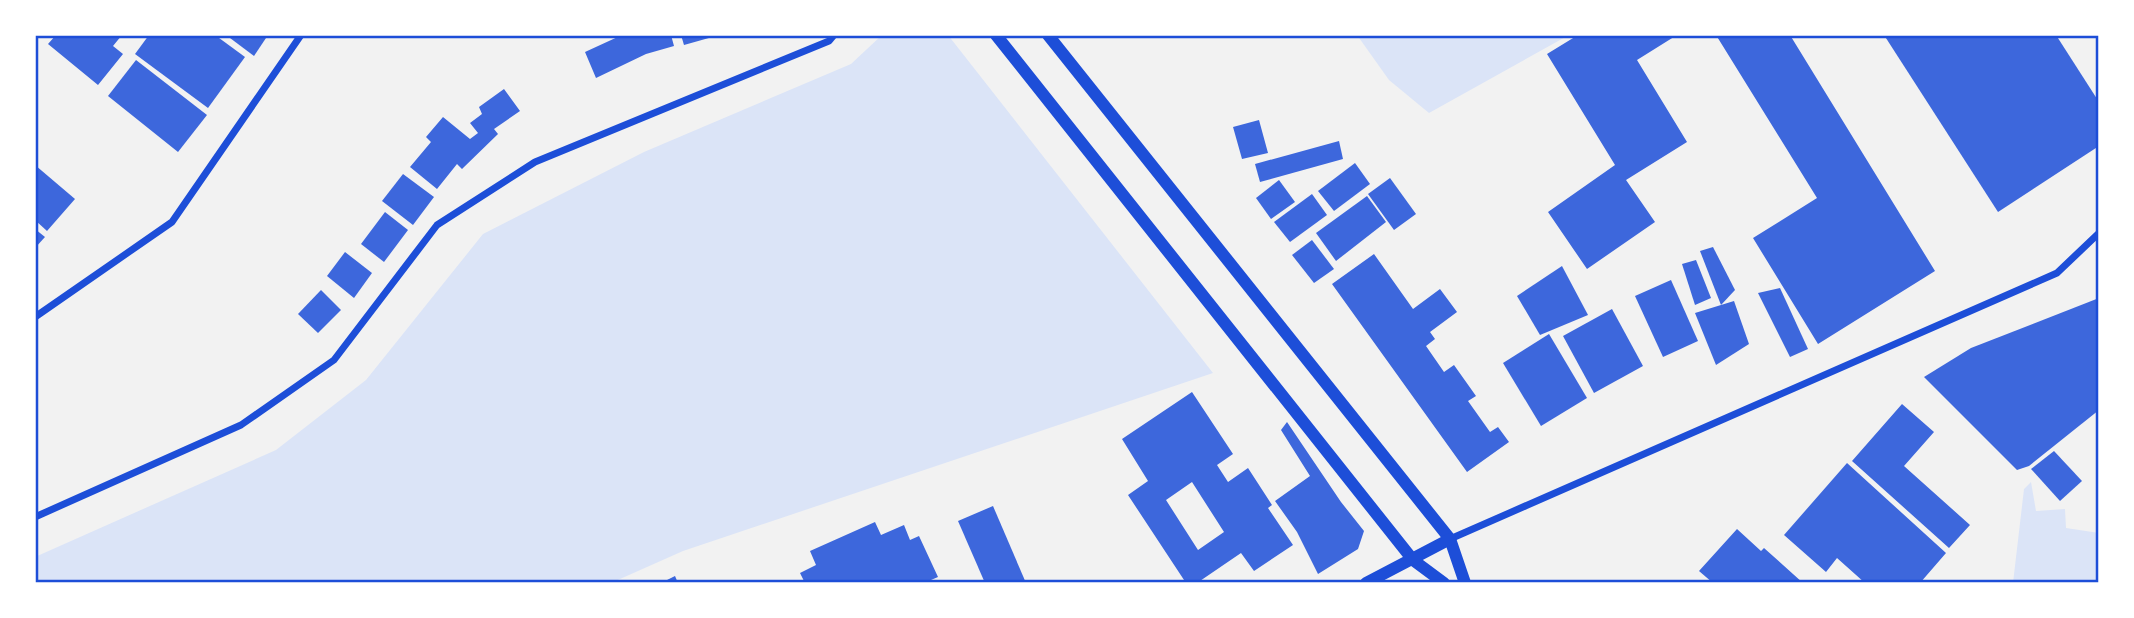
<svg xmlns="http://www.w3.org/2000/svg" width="2134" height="618" font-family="'Roboto Condensed',sans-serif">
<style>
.green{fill:#dbe4f7}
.building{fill:#3d67dc;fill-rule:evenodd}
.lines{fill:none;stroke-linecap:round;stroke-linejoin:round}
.minor{stroke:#1d4ed8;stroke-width:7}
.tertiary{stroke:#1d4ed8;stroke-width:12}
.neatline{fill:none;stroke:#1d4ed8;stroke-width:2.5}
</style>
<rect width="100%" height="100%" fill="#f2f2f2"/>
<g class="green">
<polygon points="882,35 948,35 1213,373 683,551 611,583 35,583 35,557 276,450 366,380 483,234 644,152 851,64"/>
<polygon points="1357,35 1569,35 1429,113 1389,80"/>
<polygon points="2031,482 2036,511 2065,509 2066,528 2099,533 2099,583 2013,583 2024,489"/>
</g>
<g class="building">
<polygon points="56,35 122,35 113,46 123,54 98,85 48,44"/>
<polygon points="149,35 215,35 245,57 208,108 135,54"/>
<polygon points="226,35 268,35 254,56"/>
<polygon points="622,35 671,35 674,46 646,54 596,78 585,52"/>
<polygon points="681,35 716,35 716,36 684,45"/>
<polygon points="1578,35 1677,35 1637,60 1687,142 1626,180 1655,222 1587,269 1548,212 1615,165 1547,54"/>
<polygon points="1716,35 1790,35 1935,271 1818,344 1753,238 1817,198"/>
<polygon points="1884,35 2056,35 2099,102 2099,146 1998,212"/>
<polygon points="136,60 207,115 178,152 108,96"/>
<polygon points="504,89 520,111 494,129 498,134 462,169 457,164 437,189 410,167 431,142 426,137 443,117 470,139 478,133 470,123 482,114 479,107"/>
<polygon points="1259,120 1268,153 1242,159 1233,127"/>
<polygon points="1339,141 1343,159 1260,182 1255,164"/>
<polygon points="1355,163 1370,184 1334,211 1318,191"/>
<polygon points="35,165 75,199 47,231 35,220"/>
<polygon points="403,174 434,197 413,225 382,201"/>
<polygon points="1390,178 1416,214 1394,230 1368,194"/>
<polygon points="1279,180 1295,202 1271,219 1256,198"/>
<polygon points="1312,194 1327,215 1290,242 1274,222"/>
<polygon points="1367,196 1386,222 1336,261 1316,233"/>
<polygon points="385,212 408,230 384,262 361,244"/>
<polygon points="35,229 45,237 35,248"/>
<polygon points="1312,240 1334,269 1314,283 1292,255"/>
<polygon points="1713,247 1735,290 1721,305 1700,251"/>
<polygon points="345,252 372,273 354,298 327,276"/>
<polygon points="1374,254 1413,309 1440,289 1457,312 1430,332 1435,339 1426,346 1444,372 1454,365 1476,396 1468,401 1490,432 1498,427 1509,442 1467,472 1332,284"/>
<polygon points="1696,260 1711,298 1695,305 1682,264"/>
<polygon points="1562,266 1588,315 1540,335 1517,296"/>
<polygon points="1671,280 1698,341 1663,357 1635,296"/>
<polygon points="1780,288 1808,349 1790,357 1758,293"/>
<polygon points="321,290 341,310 318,333 298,314"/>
<polygon points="2099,298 2099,410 2029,466 2017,470 1924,377 1971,348"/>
<polygon points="1734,301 1749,344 1716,365 1695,313"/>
<polygon points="1612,309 1643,366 1594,393 1563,336"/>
<polygon points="1549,334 1587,398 1541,426 1503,363"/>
<path d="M1192 392 1233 454 1217 465 1228 482 1248 468 1272 505 1268 508 1293 545 1254 571 1241 553 1197 583H1186L1128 495 1148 481 1122 439ZM1192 482 1224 532 1198 550 1166 500Z"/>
<polygon points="1902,404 1934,432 1904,466 1970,525 1949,548 1852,461"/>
<polygon points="1287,422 1341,502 1364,531 1358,549 1318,574 1297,532 1275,501 1310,476 1281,430"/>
<polygon points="2054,451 2082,481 2060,501 2031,469"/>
<polygon points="1847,463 1946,553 1920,583 1865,583 1837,558 1826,572 1784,535"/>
<polygon points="993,506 1026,583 985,583 958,521"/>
<polygon points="875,522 881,535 904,525 910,540 919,536 938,577 924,583 805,583 800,573 816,565 810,551"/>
<polygon points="1737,529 1761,551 1764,548 1803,583 1713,583 1699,571"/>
<polygon points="675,576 678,583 661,583"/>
</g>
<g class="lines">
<g class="minor">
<polyline points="35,317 172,222 301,35"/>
<polyline points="35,517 241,425 334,360 437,225 535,162 829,41 834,35"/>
<polyline points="1450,539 2057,273 2099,233"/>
</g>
<g class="tertiary">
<polyline points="996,35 1413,560 1444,583"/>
<polyline points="1048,35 1450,539 1465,583"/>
<polyline points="1366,583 1450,539"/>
</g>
</g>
<rect width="2134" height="618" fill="none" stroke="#ffffff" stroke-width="74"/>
<rect x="37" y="37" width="2060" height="544" class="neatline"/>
</svg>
